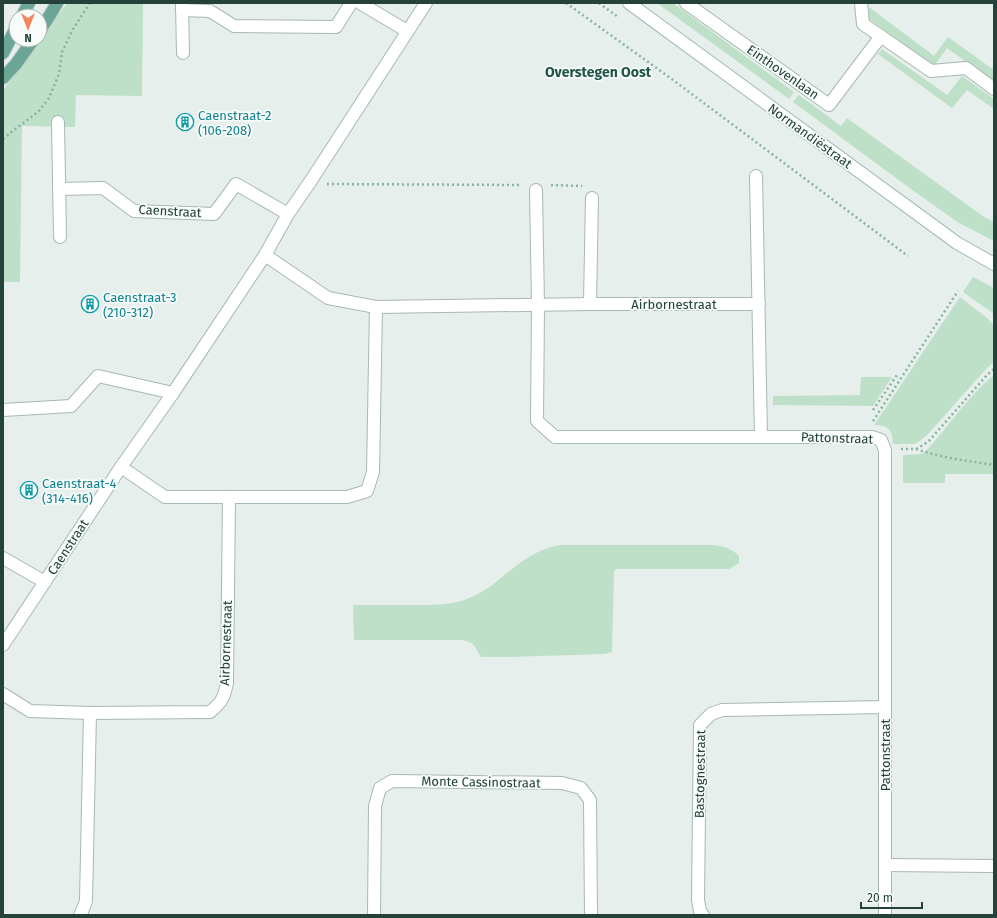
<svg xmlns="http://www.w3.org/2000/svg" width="997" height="918" font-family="'Fira Sans',sans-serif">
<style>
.green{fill:#bfe0c8}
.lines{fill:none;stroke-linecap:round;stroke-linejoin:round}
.street-casing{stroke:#a8b8b2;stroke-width:14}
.secondary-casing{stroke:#a4bbb3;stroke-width:14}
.primary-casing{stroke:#c2cac8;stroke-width:14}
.path{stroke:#86b3a5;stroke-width:2.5;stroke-dasharray:2 3;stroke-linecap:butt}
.street{stroke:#fff;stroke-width:12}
.secondary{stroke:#fff;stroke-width:12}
.primary{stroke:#6aa596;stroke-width:12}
.labels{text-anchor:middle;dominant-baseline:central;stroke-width:3.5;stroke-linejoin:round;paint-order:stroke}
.street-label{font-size:13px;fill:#24423a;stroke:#f7fbf9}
.culture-label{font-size:13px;fill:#0d838f;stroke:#f7fbf9;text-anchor:start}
.neighbourhood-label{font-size:14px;font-weight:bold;fill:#1f5548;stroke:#f7fbf9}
</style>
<rect width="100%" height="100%" fill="#e6efeb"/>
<g class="green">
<polygon points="67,3 143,3 142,96 76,95 75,127 22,126 20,282 3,282 3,90"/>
<polygon points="657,3 673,3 794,92 789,99"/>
<polygon points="869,7 934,56 948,37 994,70 994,82 947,48 934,66 868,18"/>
<polygon points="882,49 947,95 962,76 994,99 994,109 967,90 952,108 878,54"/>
<polygon points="799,95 841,126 847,118 984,217 994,222 994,241 959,223 915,192 793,102"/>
<polygon points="973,277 994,288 994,314 963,292"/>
<path d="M960 297 987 318 994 325V362L987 368 929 433 920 441 914 444H893C893 430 888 425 874 425Z"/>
<path d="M994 375V474H945V483H903V455L921 454 925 452C948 427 968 396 994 375Z"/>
<polygon points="861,377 892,377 873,406 773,405 773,396 860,395"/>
<path d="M559 545H714C725 547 731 548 739 556V563L729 569H616L614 572 612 652 605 654 506 657H481C473 645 477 643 461 640H354L353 605C371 605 389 605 408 605 430 605 454 606 474 596 490 589 502 576 516 566 530 555 542 549 559 545Z"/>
</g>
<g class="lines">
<defs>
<g id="street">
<polyline points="182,3 183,53"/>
<polyline points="360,3 407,31"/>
<polyline points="686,3 829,105 881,36"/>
<polyline points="861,3 863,24 931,71 966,68 994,89"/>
<polyline points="182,10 210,11 234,26 336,27 351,3"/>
<polyline points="58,122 60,237"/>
<polyline points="756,176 761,437"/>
<polyline points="59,189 103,188 134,211 214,214 236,184 288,214"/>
<polyline points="536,190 538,305 537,421 555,437 872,437 881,440 885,450 885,915"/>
<polyline points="265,255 328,298 376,307 590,304 759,304"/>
<polyline points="590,304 592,198"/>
<polyline points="3,410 71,406 98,376 173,393"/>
<polyline points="121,467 165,497 347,497 367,491 373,472 376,307"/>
<polyline points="3,558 45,582"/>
<polyline points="3,645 121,467 173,393 265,255 288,214 312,179 426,3"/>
<path d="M3 694 30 711 90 713 210 712C222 702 224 698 227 683L229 497"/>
<polyline points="885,865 994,866"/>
<polyline points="80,915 81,914 86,901 90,713"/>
<polyline points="374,915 375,806 380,788 392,781 562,783 581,788 590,800 591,915"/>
<polyline points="703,915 700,911 698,900 700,725 711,714 722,710 885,707"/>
</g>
<polyline id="secondary" points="629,3 957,243 994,264"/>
<g id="primary">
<polyline points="22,16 29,3"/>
<polyline points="40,30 50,15 57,3"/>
<polyline points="3,53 16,28"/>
<polyline points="3,78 16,64 33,40"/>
</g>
</defs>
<use href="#street" class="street-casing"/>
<use href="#secondary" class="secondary-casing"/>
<use href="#primary" class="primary-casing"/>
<g class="path">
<polyline points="566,3 669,77 908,256"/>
<polyline points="599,3 618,17"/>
<polyline points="3,139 14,130 38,112 49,98 59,74 62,52 73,29 90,3"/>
<polyline points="327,184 520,185"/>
<polyline points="551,185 582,186"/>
<polyline points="873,410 897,375"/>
<polyline points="873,421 958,291"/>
<polyline points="901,449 916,449 928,442 987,375 994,369"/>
<path d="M916 449C942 458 968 461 994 465"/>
</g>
<use href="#street" class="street"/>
<use href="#secondary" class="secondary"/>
<use href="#primary" class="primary"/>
</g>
<defs>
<symbol id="building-ring" viewBox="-11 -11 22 22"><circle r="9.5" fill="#f7fbf9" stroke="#0f9aa8" stroke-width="1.5"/><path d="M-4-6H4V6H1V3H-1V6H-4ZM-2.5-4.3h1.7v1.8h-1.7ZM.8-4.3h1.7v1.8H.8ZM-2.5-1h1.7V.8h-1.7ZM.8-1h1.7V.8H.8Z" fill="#0f9aa8"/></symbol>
</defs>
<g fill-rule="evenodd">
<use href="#building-ring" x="175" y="112" width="20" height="20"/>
<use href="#building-ring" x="80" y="294" width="20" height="20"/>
<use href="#building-ring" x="19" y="480" width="20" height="20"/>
</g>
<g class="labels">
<g class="street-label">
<text transform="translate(783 72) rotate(35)">Einthovenlaan</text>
<text transform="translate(810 136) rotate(36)">Normandiëstraat</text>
<text transform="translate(170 211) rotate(3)">Caenstraat</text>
<text x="674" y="304">Airbornestraat</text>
<text transform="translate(837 438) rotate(2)">Pattonstraat</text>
<text transform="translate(68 547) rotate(-57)">Caenstraat</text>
<text transform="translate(226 643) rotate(-88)">Airbornestraat</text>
<text transform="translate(885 755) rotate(-90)">Pattonstraat</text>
<text transform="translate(700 774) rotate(-89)">Bastognestraat</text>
<text transform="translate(481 782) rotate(1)">Monte Cassinostraat</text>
</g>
<g class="culture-label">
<text x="198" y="115">Caenstraat-2<tspan x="198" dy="15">(106-208)</tspan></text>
<text x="103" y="297">Caenstraat-3<tspan x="103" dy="15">(210-312)</tspan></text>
<text x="42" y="483">Caenstraat-4<tspan x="42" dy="15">(314-416)</tspan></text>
</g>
<g class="neighbourhood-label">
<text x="598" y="72">Overstegen Oost</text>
</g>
</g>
<rect width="997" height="918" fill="none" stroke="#24423a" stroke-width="8"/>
<g transform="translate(28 28) rotate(180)"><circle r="19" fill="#f7fbf9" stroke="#a3b1ad"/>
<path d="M0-3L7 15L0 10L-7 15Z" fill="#f4845f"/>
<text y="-6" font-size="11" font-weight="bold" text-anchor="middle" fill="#24423a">N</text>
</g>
<path d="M861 902v6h61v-6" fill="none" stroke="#24423a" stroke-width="2"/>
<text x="867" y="902" font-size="12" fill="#24423a" stroke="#f7fbf9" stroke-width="3" paint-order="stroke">20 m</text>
</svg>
